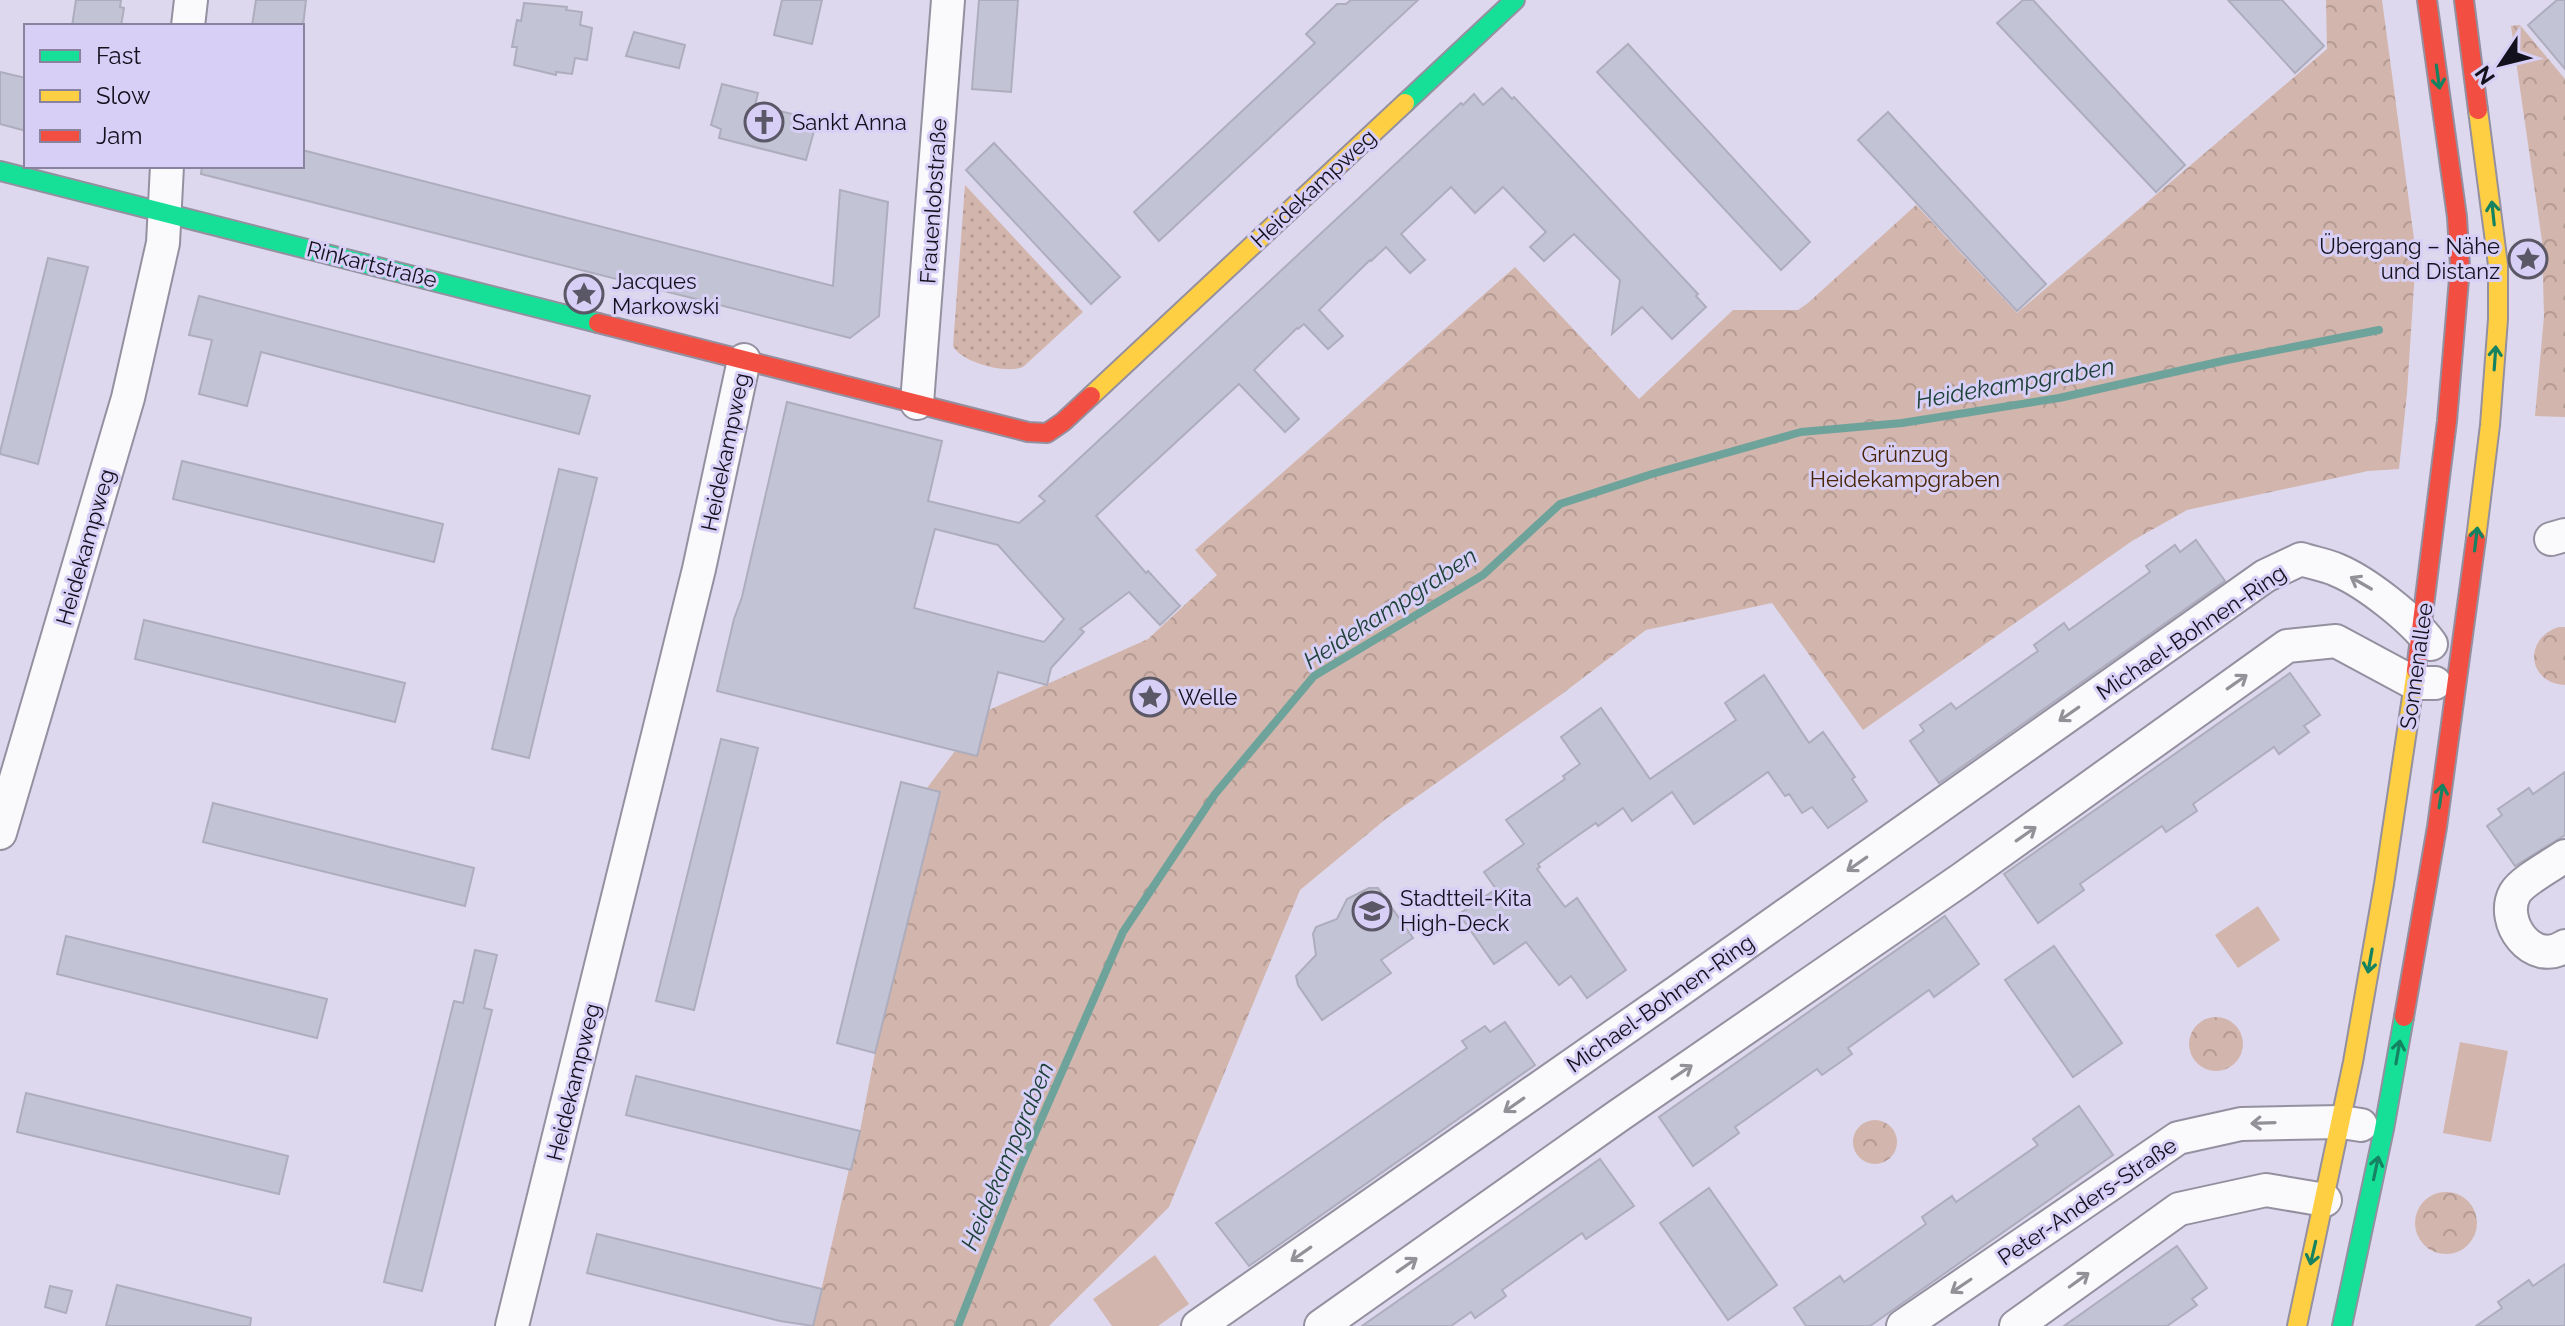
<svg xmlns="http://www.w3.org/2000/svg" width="2565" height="1326" font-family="Raleway,sans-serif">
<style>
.grass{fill:url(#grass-dots)}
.park{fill:url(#park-crowns)}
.pitch{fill:#d2b5ac}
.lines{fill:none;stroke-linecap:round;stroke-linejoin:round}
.stream{stroke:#6ea39c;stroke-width:8}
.building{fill:#c3c3d6;stroke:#adadbd;stroke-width:2;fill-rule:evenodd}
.street-casing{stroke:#9490a0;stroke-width:36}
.fast-casing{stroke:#9490a0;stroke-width:22}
.slow-casing{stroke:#9490a0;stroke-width:22}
.jam-casing{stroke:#9490a0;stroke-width:22}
.street{stroke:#faf9fc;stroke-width:32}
.fast{stroke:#16e098;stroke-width:18}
.slow{stroke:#ffcf43;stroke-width:18}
.jam{stroke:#f24e42;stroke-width:18}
.oneway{stroke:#158361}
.oneway2{stroke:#929198}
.labels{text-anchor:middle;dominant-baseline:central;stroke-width:6;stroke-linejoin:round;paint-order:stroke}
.poi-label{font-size:22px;fill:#14111e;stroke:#d8cff6;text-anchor:start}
.street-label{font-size:22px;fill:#14111e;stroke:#d8cff6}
.park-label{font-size:22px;fill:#492507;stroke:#d8cff6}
.water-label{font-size:24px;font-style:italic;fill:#1e4239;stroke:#d8cff6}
</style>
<defs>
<pattern id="grass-dots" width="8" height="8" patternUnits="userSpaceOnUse" patternTransform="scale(2)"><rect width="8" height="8" fill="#d2b5ac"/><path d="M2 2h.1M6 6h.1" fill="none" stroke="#b39b94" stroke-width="1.8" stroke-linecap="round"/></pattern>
<pattern id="park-crowns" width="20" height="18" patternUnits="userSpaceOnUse" patternTransform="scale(2)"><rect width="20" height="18" fill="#d2b5ac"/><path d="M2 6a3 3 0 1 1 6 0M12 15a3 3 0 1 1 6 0" fill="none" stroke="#b39b94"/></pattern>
</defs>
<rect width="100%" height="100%" fill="#ddd8ed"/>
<path class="grass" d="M965 185 1083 312 1023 367C1006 374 962 363 953 346Z"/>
<g class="park">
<polygon points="2326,0 2382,0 2416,254 2407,393 2399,469 2368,471 2187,510 2132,541 1863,730 1772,603 1646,630 1562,694 1387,818 1300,890 1169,1207 1049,1326 813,1326 849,1169 860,1131 875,1053 940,792 927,788 955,751 977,756 989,710 1148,639 1217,575 1195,550 1515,267 1639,399 1733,310 1798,310 1808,303 1916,205 2017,313 2327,49"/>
<polygon points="2520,25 2565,79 2565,417 2535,416 2544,316 2542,241 2511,26"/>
<path d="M2559 627H2565V685C2527 683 2523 638 2559 627Z"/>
<circle cx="2216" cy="1044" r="27"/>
<circle cx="1875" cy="1142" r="22"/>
<circle cx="2446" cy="1223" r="31"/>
</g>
<g class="pitch">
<polygon points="2258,906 2280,940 2238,968 2215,935"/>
<polygon points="2460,1042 2508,1051 2491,1142 2443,1133"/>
<polygon points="1155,1255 1189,1304 1158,1326 1112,1326 1093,1299"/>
</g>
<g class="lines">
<polyline class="stream" points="958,1326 1020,1168 1123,932 1215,794 1314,676 1483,575 1560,504 1652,474 1801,432 1902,423 2059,398 2227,360 2379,330"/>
</g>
<g class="building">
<polygon points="76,0 121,0 120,7 124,8 121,26 72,26"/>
<polygon points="256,0 306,0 303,26 252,26"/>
<polygon points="782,0 822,0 812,44 774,35"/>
<polygon points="979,0 1018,0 1011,92 972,89"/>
<polygon points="1351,0 1418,0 1159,241 1134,212 1315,43 1306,34 1337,4 1346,4"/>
<polygon points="2023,0 2033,0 2185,165 2156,192 1997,23"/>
<polygon points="2228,0 2282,0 2324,46 2295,73"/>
<polygon points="2557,0 2565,0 2565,69 2528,25"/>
<polygon points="524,3 567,7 566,10 582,12 580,25 592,28 587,60 575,58 572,74 556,72 556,75 514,65 517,47 512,47 517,20 521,21"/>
<polygon points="634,32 685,45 679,68 626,56"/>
<polygon points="1628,44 1810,242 1781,270 1597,72"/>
<polygon points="0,72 26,78 26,131 0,124"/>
<polygon points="722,84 758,93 755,105 817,120 806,160 719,138 721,129 711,125"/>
<path d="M1502 88 1512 99 1514 97 1698 294 1696 296 1706 307 1672 339 1642 307 1612 334 1620 280 1574 234 1544 261 1530 247 1546 232 1503 187 1475 213 1451 187 1401 234 1425 260 1410 273 1386 247 1371 261 1370 260 1319 310 1343 336 1328 349 1304 324 1298 329 1297 328 1254 370 1299 419 1285 432 1239 384 1096 516 1146 573 1148 571 1180 606 1160 625 1129 592 1080 629 1084 632 1051 668 1047 685 998 672 977 756 717 691 734 619 742 597 787 402 942 441 928 501 1019 523 1045 501 1039 496 1461 103 1463 105 1474 94 1483 105ZM935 529 998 545 1064 619 1044 642 914 608Z"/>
<polygon points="1888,112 2046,284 2017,311 1858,140"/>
<polygon points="994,143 1120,277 1091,304 966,170"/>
<polygon points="302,150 833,286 840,190 888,202 879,316 850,338 201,174 202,166 302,166"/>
<polygon points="48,258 88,267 38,464 0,454 0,452"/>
<polygon points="199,296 590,396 579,434 261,352 247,406 199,394 212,340 189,335"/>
<polygon points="182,461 443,524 434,562 173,499"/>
<polygon points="559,469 597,478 529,758 492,749"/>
<polygon points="2196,540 2225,581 1939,783 1910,741 1924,731 1920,725 1951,703 1956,709 2038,651 2034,645 2064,623 2069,630 2150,572 2146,566 2175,545 2180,552"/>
<polygon points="144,620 405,683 395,722 135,659"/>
<polygon points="2290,673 2320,715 2304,726 2309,732 2279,754 2274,747 2193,804 2197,811 2166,832 2162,826 2080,884 2084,890 2038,923 2004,874"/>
<polygon points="1764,675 1809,743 1823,732 1855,777 1852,779 1867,801 1828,828 1812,807 1802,813 1789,794 1785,796 1768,772 1694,824 1672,792 1632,821 1623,808 1598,826 1596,823 1577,836 1538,864 1540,867 1537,869 1565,907 1577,898 1626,970 1587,998 1571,976 1559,985 1526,942 1494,964 1459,914 1496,889 1484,872 1524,844 1506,820 1565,779 1563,776 1580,764 1561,737 1601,708 1650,779 1736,720 1725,703"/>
<polygon points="721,739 758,748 694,1010 656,1001"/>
<polygon points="2565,772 2565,835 2515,866 2487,826 2502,815 2498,809 2529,788 2533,794"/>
<polygon points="901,782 940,792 875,1053 837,1043"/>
<polygon points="213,803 474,868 465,906 203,842"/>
<polygon points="1369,888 1378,888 1413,938 1381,960 1391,973 1322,1020 1298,985 1296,976 1316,955 1313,934 1316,927 1337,919 1347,899"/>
<polygon points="1945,916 1979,964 1934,997 1929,990 1848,1048 1852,1054 1822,1075 1817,1069 1735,1127 1739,1133 1693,1166 1659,1117"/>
<polygon points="66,936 327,999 317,1038 57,974"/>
<polygon points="2054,946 2122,1043 2073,1077 2005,980"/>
<polygon points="475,950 497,955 484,1008 492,1010 422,1291 384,1282 454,1001 463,1003"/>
<polygon points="1505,1022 1535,1065 1249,1266 1216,1223 1467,1048 1462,1041 1485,1026 1490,1032"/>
<polygon points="636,1076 860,1131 851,1170 626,1115"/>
<polygon points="26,1093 288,1156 279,1194 17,1132"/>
<polygon points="2079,1106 2113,1155 1870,1326 1806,1326 1794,1308 1840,1276 1844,1282 1926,1224 1922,1217 1952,1196 1956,1202 2038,1145 2033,1139"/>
<polygon points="1600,1159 1634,1206 1586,1239 1582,1233 1502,1290 1506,1296 1475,1318 1471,1312 1451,1326 1362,1326"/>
<polygon points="1709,1188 1777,1285 1728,1320 1660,1223"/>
<polygon points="597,1234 822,1289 813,1326 780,1321 587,1273"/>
<polygon points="2177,1246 2207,1288 2192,1299 2197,1305 2167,1326 2064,1326"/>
<polygon points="2565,1264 2565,1326 2476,1326 2502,1308 2498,1302 2529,1280 2533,1286"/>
<polygon points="117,1285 251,1318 250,1326 106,1326"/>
<polygon points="50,1286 72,1291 66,1313 45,1307"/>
</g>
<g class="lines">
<defs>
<g id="street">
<polyline points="188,26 191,0"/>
<polyline points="917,403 948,0"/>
<polyline points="2551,539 2565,535"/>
<polyline points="0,833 128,398 163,243 167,166"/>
<path d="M2565 856C2552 865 2522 881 2515 893 2499 922 2533 968 2565 946"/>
<polyline points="512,1326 699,569 744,360"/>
<path d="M1198 1326 1677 992 2265 576 2301 559C2313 563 2326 565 2337 570 2366 582 2413 619 2431 644"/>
<polyline points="1321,1326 1618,1116 1962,879 2287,646 2336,641 2414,683 2435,683"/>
<polyline points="1903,1326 2178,1138 2241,1124 2341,1122 2361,1125"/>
<polyline points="2016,1326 2179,1209 2266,1190 2325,1200"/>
</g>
<g id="fast">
<polyline points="1405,103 1515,0"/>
<polyline points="0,171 598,323"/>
<polyline points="2342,1326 2384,1129 2404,1017"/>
</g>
<g id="slow">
<polyline points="1091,396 1405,103"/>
<polyline points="2476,539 2490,425 2498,319 2498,265 2478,110"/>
<polyline points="2297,1326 2353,1062 2384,884 2416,670"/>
</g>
<g id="jam">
<polyline points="2464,0 2478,110"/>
<polyline points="598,323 1028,432 1047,433 1063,422 1091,396"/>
<polyline points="2416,670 2447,421 2460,267 2457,217 2427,0"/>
<polyline points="2404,1017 2437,827 2476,539"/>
</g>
</defs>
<use href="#street" class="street-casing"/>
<use href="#fast" class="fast-casing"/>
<use href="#slow" class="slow-casing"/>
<use href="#jam" class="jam-casing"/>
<use href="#street" class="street"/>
<use href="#fast" class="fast"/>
<use href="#slow" class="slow"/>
<use href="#jam" class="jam"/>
</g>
<defs><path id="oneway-shaft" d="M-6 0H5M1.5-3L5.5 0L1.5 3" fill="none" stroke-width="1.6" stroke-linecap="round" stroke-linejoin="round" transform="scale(2)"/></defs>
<g class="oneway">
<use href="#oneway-shaft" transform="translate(2438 77) rotate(82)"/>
<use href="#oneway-shaft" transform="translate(2493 213) rotate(-96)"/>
<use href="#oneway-shaft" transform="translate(2495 358) rotate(-86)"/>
<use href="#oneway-shaft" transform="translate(2476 539) rotate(-83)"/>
<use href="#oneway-shaft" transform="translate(2441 796) rotate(-81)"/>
<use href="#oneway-shaft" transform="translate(2370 961) rotate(100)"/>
<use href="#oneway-shaft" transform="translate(2398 1052) rotate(-80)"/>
<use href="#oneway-shaft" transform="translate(2376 1168) rotate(-78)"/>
<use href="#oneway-shaft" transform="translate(2313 1253) rotate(103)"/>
</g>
<g class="oneway2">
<use href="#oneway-shaft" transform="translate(2361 583) rotate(-150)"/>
<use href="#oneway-shaft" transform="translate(2237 682) rotate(-35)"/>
<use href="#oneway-shaft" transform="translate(2069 714) rotate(145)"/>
<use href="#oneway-shaft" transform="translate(2026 834) rotate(-35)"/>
<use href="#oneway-shaft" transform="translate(1857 864) rotate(145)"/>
<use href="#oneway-shaft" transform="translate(1682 1072) rotate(-34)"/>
<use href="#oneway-shaft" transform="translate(1514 1105) rotate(145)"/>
<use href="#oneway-shaft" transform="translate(2263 1123) rotate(178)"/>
<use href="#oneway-shaft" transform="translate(1301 1254) rotate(145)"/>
<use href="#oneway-shaft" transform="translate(1407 1265) rotate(-35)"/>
<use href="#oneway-shaft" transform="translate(2079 1280) rotate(-36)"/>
<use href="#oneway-shaft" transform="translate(1961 1286) rotate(146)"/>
</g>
<defs>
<symbol id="church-ring" viewBox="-11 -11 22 22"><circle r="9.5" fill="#d8cff6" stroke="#5a5766" stroke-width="1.5"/><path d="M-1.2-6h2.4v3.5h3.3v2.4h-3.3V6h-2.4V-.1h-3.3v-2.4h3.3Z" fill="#5a5766"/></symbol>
<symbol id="sight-ring" viewBox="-11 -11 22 22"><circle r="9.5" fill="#d8cff6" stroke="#5a5766" stroke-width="1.5"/><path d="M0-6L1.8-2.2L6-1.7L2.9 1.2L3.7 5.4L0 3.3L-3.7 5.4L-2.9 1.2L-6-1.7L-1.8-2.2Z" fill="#5a5766"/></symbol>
<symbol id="school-ring" viewBox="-11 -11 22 22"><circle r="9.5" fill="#d8cff6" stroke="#5a5766" stroke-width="1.5"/><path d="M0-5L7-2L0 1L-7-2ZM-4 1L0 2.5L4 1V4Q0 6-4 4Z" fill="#5a5766"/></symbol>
</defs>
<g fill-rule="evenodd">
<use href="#church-ring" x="742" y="100" width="44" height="44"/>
<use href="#sight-ring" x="2506" y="237" width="44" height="44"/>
<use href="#sight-ring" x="562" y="272" width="44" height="44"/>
<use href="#sight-ring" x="1128" y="675" width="44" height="44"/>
<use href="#school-ring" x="1350" y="889" width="44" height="44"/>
</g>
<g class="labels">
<g class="poi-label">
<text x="792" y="122">Sankt Anna</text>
<text x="2500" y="246" text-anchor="end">Übergang – Nähe<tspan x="2500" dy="25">und Distanz</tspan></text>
<text x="612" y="281">Jacques<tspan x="612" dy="25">Markowski</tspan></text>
<text x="1178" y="697">Welle</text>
<text x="1400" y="898">Stadtteil-Kita<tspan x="1400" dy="25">High-Deck</tspan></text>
</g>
<g class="street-label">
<text transform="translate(1313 188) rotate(-43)">Heidekampweg</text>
<text transform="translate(933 201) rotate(-86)">Frauenlobstraße</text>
<text transform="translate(372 264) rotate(14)">Rinkartstraße</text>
<text transform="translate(725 452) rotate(-78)">Heidekampweg</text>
<text transform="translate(85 547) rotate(-74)">Heidekampweg</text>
<text transform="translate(2191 632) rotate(-34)">Michael-Bohnen-Ring</text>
<text transform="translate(2416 666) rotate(-82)">Sonnenallee</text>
<text transform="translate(1660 1003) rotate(-35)">Michael-Bohnen-Ring</text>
<text transform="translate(573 1082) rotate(-76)">Heidekampweg</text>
<text transform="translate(2087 1201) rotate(-34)">Peter-Anders-Straße</text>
</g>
<g class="park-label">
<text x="1905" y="454">Grünzug<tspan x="1905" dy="25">Heidekampgraben</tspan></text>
</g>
<g class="water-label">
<text transform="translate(2015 383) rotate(-10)">Heidekampgraben</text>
<text transform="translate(1390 608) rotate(-33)">Heidekampgraben</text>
<text transform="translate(1007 1156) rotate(-67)">Heidekampgraben</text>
</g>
</g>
<rect x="24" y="24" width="280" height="144" fill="#d8cff6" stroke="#8a83a0" stroke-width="2"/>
<rect x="40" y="50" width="40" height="12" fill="#16e098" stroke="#8a83a0" stroke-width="2"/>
<text x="96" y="64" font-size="24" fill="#14111e">Fast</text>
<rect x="40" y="90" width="40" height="12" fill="#ffcf43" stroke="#8a83a0" stroke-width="2"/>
<text x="96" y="104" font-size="24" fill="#14111e">Slow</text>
<rect x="40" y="130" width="40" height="12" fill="#f24e42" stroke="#8a83a0" stroke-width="2"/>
<text x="96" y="144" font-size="24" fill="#14111e">Jam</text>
<g transform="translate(2501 64) rotate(235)" stroke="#d8cff6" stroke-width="6" paint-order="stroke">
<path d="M0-6L14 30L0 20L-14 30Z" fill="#14111e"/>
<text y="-12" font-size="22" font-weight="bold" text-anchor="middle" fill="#14111e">N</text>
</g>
</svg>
